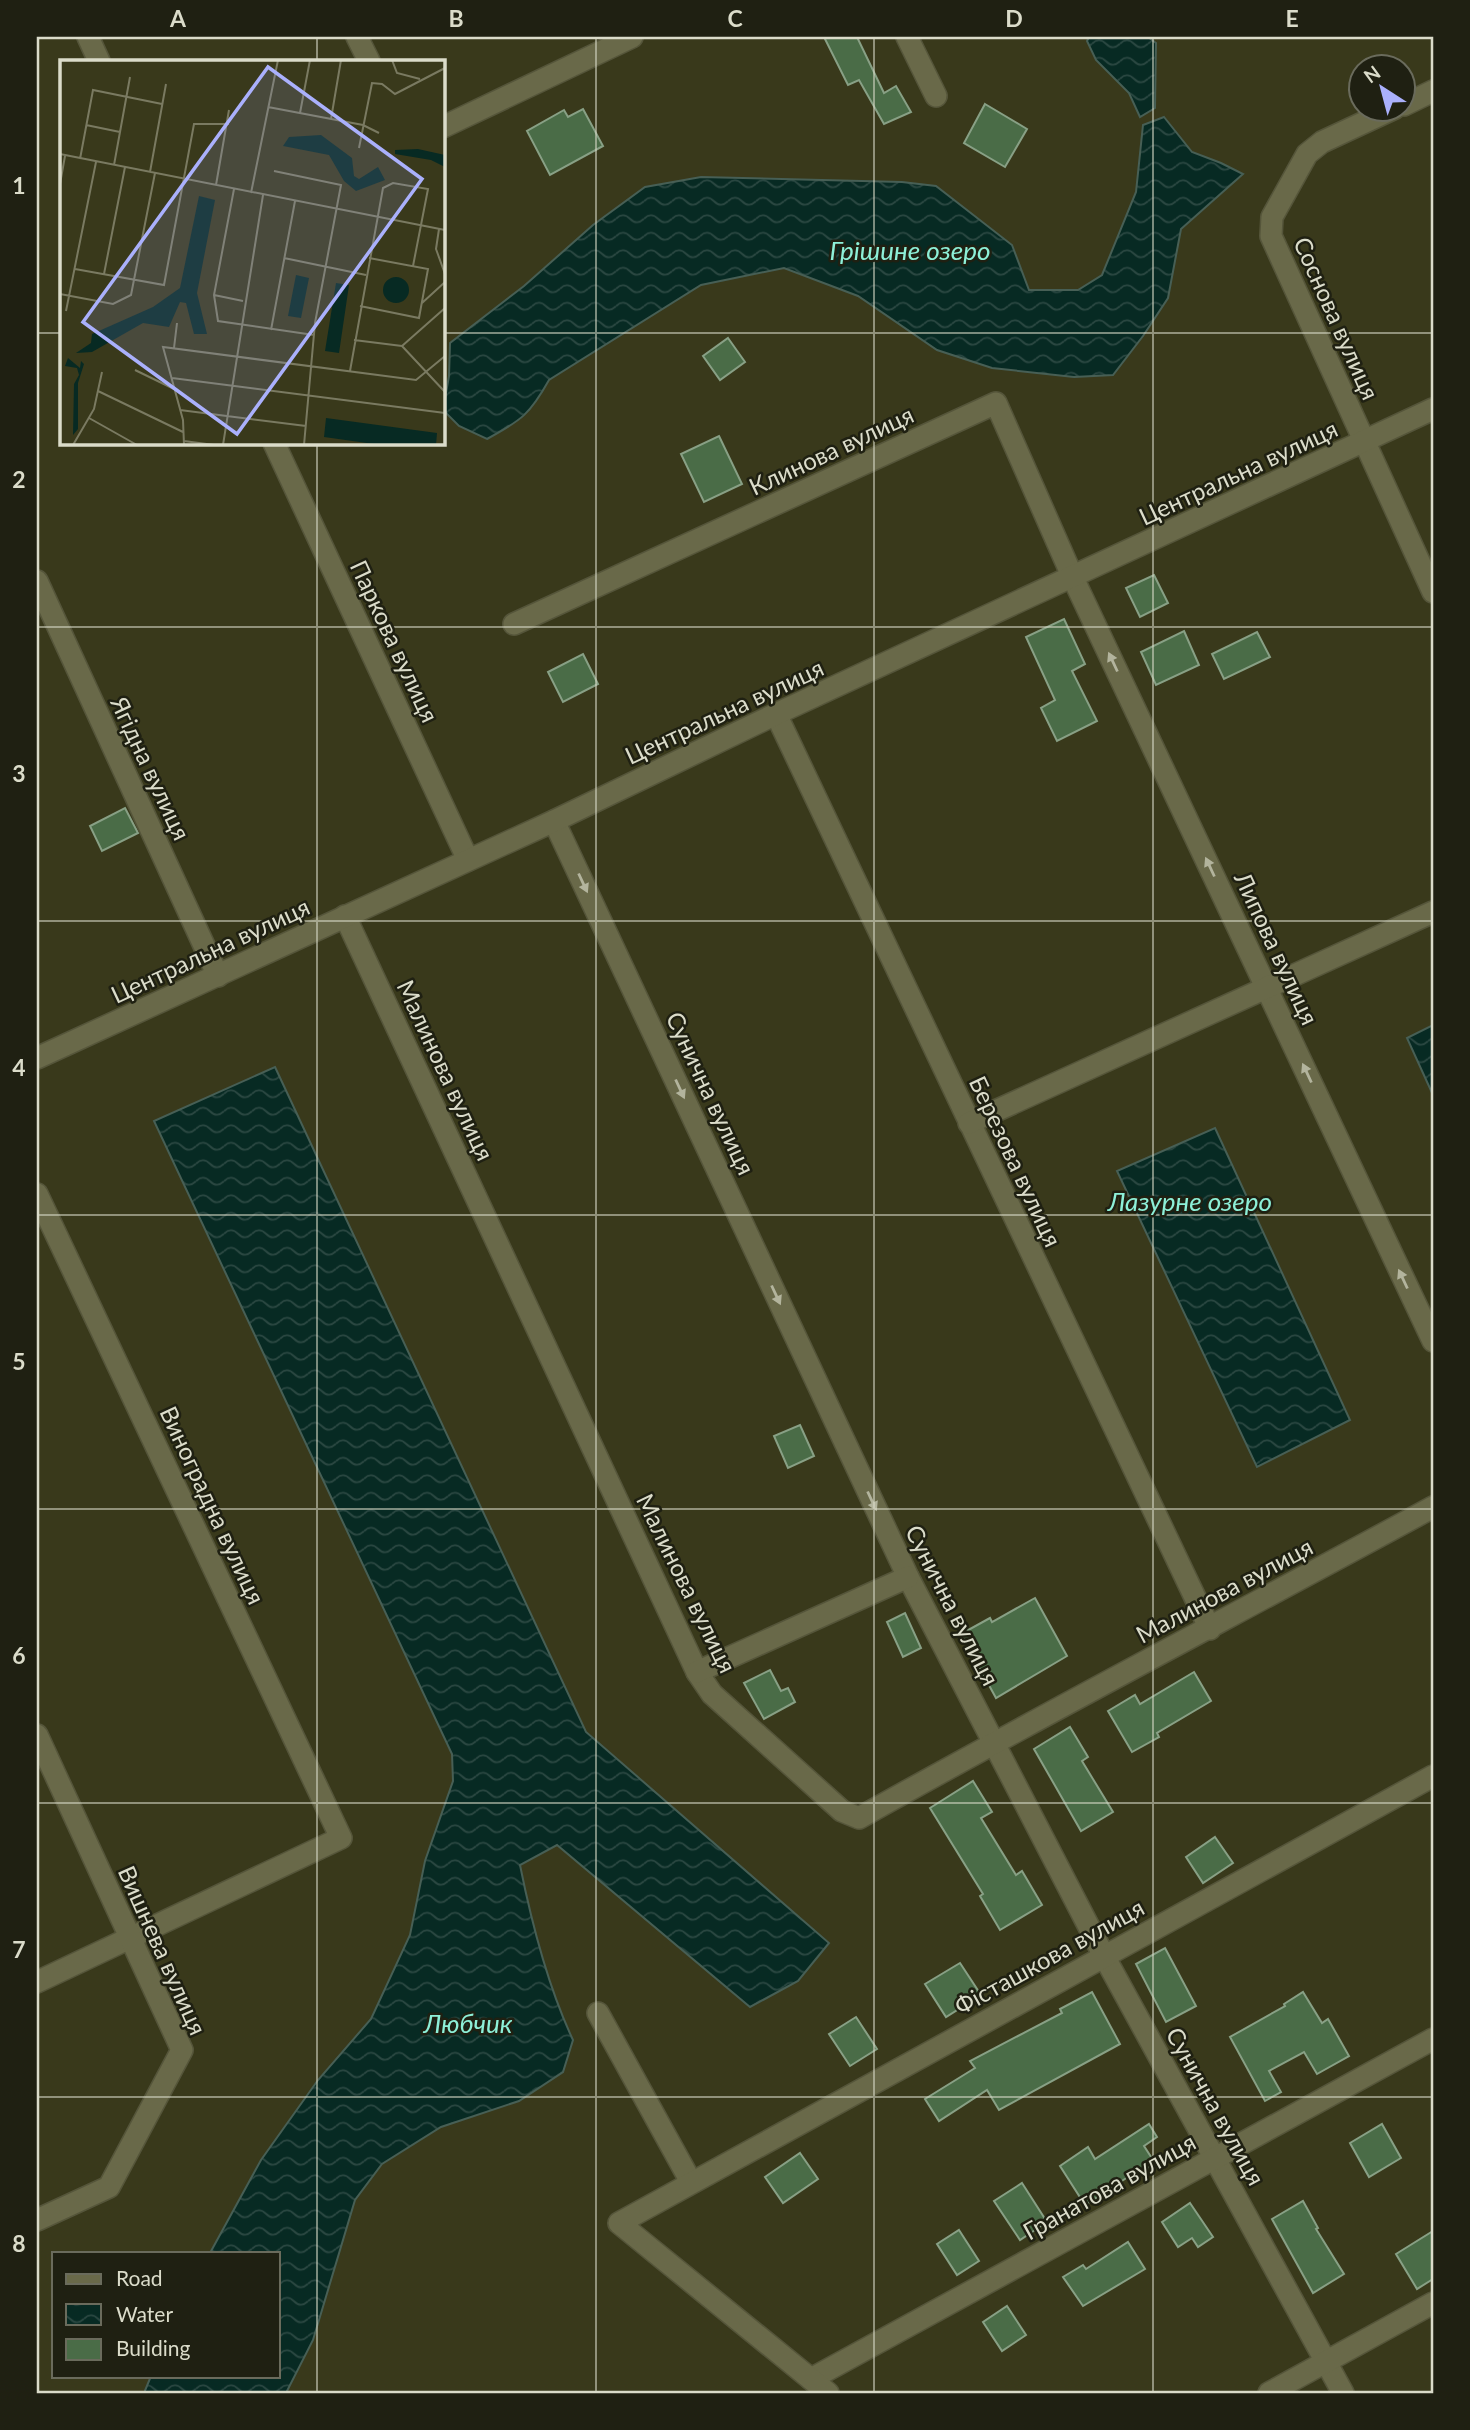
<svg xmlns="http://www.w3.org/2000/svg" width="1470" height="2430" font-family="Lato,sans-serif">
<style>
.water{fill:url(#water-waves);stroke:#475f55;stroke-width:2}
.building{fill:#4a6c47;stroke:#88a085;stroke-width:2}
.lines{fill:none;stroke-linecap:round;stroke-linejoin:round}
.minor-casing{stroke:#55553a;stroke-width:24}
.minor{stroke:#696949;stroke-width:21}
.oneway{fill:#b3b49d}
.grid{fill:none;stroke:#dbdcca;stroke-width:2;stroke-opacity:0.55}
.labels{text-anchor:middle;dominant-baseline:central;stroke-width:5;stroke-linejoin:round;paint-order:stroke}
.street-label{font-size:24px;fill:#dbdcca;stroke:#1f2012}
.water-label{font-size:26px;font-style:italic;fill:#8df0d8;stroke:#1f2012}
.inset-road{fill:none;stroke:#7a7a61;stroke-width:2}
.view{fill:#aab0fc;fill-opacity:0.15;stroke:#aab0fc;stroke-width:3.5}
.inset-edge{fill:none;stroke:#dbdcca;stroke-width:3.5}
.neatline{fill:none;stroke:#dbdcca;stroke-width:2.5}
.grid-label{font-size:23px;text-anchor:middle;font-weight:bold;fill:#dbdcca}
</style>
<defs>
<pattern id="water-waves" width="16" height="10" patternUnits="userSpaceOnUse" patternTransform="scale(1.75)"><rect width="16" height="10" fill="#072a23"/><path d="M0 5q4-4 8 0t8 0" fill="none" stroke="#2b4842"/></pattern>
</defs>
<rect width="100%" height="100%" fill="#39391b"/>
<g class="water">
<polygon points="1089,37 1148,37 1156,43 1155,108 1140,117 1129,93 1096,60 1087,41"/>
<path d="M1164 117 1192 152 1221 163 1243 174 1181 229 1168 298 1143 336 1113 375 1074 377 992 368 937 350 858 296 784 268 701 285 549 380C530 414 522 420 487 439L459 426 443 410 449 376 450 343 524 286 593 225 645 187 701 177 902 182 936 186 1012 245 1029 290H1078L1102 275 1136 192 1143 125Z"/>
<polygon points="1433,1025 1433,1095 1407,1038"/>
<path d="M275 1067 586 1732 829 1943 798 1981 750 2007 557 1845 520 1865C531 1920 549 1989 573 2040L563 2072 519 2101 441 2127 382 2164 355 2200 313 2340 286 2393H144L151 2376H278V2253H210L261 2160 318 2080 371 2019 410 1935 425 1861 453 1781 452 1754 154 1121Z"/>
<polygon points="1215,1128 1350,1420 1257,1467 1117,1171"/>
</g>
<g class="building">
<polygon points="824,37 857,37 884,93 896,86 911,112 884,124 859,80 848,85"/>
<polygon points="985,104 1027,129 1005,167 964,143"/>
<polygon points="583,109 603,146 550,175 527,131 564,110 568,117"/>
<polygon points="728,338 745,362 720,380 703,356"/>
<polygon points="719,436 742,484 704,502 681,454"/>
<polygon points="1154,575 1168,603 1140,617 1126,588"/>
<polygon points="1064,619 1085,664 1072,671 1097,721 1057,741 1041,708 1055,700 1026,637"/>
<polygon points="1184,631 1199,665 1156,685 1141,652"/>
<polygon points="1257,632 1270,657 1224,679 1212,654"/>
<polygon points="583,654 598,684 563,702 548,672"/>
<polygon points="125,808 138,833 102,851 90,826"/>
<polygon points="800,1425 814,1456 788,1468 774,1436"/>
<polygon points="1035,1598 1067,1656 996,1698 961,1634 990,1618 992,1622"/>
<polygon points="905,1613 921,1648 903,1657 887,1622"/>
<polygon points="770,1670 781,1691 788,1688 795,1702 764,1719 744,1683"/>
<polygon points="1194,1672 1211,1701 1157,1733 1159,1737 1132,1752 1108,1711 1135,1695 1140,1704"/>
<polygon points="1070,1727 1088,1757 1082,1761 1113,1812 1081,1831 1034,1749"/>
<polygon points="973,1781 992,1812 981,1818 1016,1875 1022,1871 1042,1905 1000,1930 980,1896 983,1894 930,1808"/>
<polygon points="1215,1837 1233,1863 1203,1883 1186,1857"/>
<polygon points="1165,1948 1196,2006 1166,2022 1136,1964"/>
<polygon points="960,1963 981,1995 946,2017 925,1984"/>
<polygon points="1092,1992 1120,2044 999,2110 987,2090 939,2121 925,2099 975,2068 970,2061 1062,2013 1060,2009"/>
<polygon points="1303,1992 1322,2023 1328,2019 1349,2056 1317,2074 1304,2052 1269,2071 1281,2092 1265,2101 1230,2037 1285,2006 1284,2004"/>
<polygon points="856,2017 877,2049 850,2066 829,2034"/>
<polygon points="1149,2124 1157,2137 1144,2146 1155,2163 1133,2177 1131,2175 1085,2205 1060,2166 1088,2147 1095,2159"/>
<polygon points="1382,2124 1401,2158 1369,2177 1350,2143"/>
<polygon points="800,2153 818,2179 783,2203 765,2177"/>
<polygon points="1022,2183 1047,2222 1020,2240 994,2201"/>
<polygon points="1303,2201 1318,2228 1316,2229 1344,2274 1313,2293 1272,2219"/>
<polygon points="1190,2203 1213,2237 1198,2247 1192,2238 1178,2247 1162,2222"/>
<polygon points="959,2230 979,2261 957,2275 937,2244"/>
<polygon points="1433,2231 1433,2279 1417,2289 1396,2254"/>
<polygon points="1128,2242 1145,2269 1083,2306 1063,2277 1083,2265 1086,2269"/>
<polygon points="1007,2306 1026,2335 1002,2351 983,2322"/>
</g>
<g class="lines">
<defs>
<g id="minor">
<polyline points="88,37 99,61"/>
<polyline points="357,37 369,61"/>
<polyline points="907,37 936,96"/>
<polyline points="1404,105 1433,91"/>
<polyline points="1395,108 1322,142 1307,154 1272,217 1271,236 1433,592"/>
<polyline points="443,127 632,37"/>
<polyline points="274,443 468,860"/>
<polyline points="37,581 218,976"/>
<polyline points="514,624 996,403 1073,578 1433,1341"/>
<polyline points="776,714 1210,1629"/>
<polyline points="554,821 908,1577 1104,1956 1343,2393"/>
<path d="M345 916 697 1672 712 1694 842 1811 859 1818C1049 1711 1242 1611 1433 1507"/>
<polyline points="37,1058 554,821 776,714 1433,409"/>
<polyline points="969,1123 1433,912"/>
<polyline points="37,1194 341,1838 37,1982"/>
<polyline points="697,1672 908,1577"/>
<polyline points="37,1735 182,2050 109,2187 37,2220"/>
<polyline points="598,2013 691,2182"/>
<polyline points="811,2379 1433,2039"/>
<polyline points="828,2393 619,2223 1433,1776"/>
<polyline points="1269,2393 1433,2303"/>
</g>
</defs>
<use href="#minor" class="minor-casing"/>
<use href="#minor" class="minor"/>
</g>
<defs><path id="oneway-solid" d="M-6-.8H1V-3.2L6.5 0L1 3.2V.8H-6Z" transform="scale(1.75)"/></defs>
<g class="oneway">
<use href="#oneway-solid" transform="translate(1113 662) rotate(-115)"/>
<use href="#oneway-solid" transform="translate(1210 867) rotate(-115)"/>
<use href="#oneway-solid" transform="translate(583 883) rotate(65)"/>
<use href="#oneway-solid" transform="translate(1307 1073) rotate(-115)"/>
<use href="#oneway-solid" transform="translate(680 1089) rotate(65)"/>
<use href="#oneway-solid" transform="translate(1403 1279) rotate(-115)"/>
<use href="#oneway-solid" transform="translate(776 1295) rotate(65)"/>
<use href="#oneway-solid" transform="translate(872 1501) rotate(65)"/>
</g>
<path class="grid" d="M317 37V61M596 37V2393M874 37V2393M1153 37V2393M37 333H61M443 333H1433M317 443V2393M37 627H1433M37 921H1433M37 1215H1433M37 1509H1433M37 1803H1433M37 2097H1433"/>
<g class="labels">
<g class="street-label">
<text transform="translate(1337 318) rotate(66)">Соснова вулиця</text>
<text transform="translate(831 450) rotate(-25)">Клинова вулиця</text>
<text transform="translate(1238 472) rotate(-25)">Центральна вулиця</text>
<text transform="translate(395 641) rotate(65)">Паркова вулиця</text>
<text transform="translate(724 711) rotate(-25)">Центральна вулиця</text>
<text transform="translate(151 768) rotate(65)">Ягідна вулиця</text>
<text transform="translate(1277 948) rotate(65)">Липова вулиця</text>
<text transform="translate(210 950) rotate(-25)">Центральна вулиця</text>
<text transform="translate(446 1070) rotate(65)">Малинова вулиця</text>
<text transform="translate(711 1093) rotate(65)">Сунична вулиця</text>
<text transform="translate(1016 1161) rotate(65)">Березова вулиця</text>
<text transform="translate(213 1505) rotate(65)">Виноградна вулиця</text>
<text transform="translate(687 1583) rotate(64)">Малинова вулиця</text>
<text transform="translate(1224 1590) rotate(-28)">Малинова вулиця</text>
<text transform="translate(953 1605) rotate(63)">Сунична вулиця</text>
<text transform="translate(163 1950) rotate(66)">Вишнева вулиця</text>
<text transform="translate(1049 1956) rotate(-29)">Фісташкова вулиця</text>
<text transform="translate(1216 2106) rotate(61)">Сунична вулиця</text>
<text transform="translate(1109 2186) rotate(-29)">Гранатова вулиця</text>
</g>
<g class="water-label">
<text x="910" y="250">Грішине озеро</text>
<text x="1190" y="1201">Лазурне озеро</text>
<text x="468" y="2023">Любчик</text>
</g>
</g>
<g transform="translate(60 60)">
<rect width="385" height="385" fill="#39391b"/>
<path d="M261 75 292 98 294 116 299 119 318 107 325 120 296 131 284 121 269 95 223 86 229 77ZM358 89 385 95V107L371 100 335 94V90ZM139 136 155 140 137 233 147 274H134L126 243 120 242 109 267 83 263 32 292 16 293 31 283 32 274 93 247 120 228ZM236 215 249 218 241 258 228 256ZM323 230a13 13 0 1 1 26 0a13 13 0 1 1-26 0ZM276 223 289 225 279 293 265 291ZM8 298 20 308 21 301 24 304 18 323V369L13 375 14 324 19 315 17 308 5 306ZM266 358 377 373 376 385H321L264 377Z" fill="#072a23"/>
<path class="inset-road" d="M332 0 337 13 360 19M208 47 303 65 319 73M240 53 250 0M271 59 281 0M26 65 60 72M299 88 312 23 322 24 335 34 385 8M0 94 385 170M20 99 33 30 102 44M54 105 70 17M214 111 281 125 255 263 244 385M90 112 106 24M0 124 5 96M156 125 169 50M174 129 154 235 158 261 254 275M191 133 218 0M379 169 376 189 385 214M224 198 306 215M15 209 104 225 134 64H169M44 214 65 107M0 234 53 244 71 235 95 113M154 235 183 241M362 243 385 222M300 246 359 258 368 209 309 198M6 251 36 102M211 270 235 141M294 280 342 286M342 286 385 332M342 286 385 248M114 288 117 263M75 310 114 329M290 311 323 128 333 123 368 129 353 206M112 318 385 353M38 331 123 372M120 350 246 366M29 358 77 385M124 381 154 385M13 385 34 349 42 312M124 385 123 360 103 287 356 320 385 296M163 385 203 135"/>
<path class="view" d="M208 7 362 119 177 374 23 262Z"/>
<rect width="385" height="385" class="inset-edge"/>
</g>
<rect width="1470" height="2430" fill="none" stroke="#1f2012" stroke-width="77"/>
<rect x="52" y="2252" width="228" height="126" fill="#1f2012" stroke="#6a6b5c" stroke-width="2"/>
<rect x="66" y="2274" width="35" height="10" fill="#696949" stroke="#6a6b5c" stroke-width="2"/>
<text x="116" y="2286" font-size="21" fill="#dbdcca">Road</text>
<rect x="66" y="2304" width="35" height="21" fill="url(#water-waves)" stroke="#6a6b5c" stroke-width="2"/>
<text x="116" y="2322" font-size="21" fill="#dbdcca">Water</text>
<rect x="66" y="2339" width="35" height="21" fill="#4a6c47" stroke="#6a6b5c" stroke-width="2"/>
<text x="116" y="2356" font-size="21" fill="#dbdcca">Building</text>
<g transform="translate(1382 88) rotate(324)"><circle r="33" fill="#1f2012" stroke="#6a6b5c" stroke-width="2"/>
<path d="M0-5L12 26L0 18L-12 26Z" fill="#aab0fc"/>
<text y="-10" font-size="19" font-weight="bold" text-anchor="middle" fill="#dbdcca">N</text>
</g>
<rect x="38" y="38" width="1394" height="2354" class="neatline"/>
<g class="grid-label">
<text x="178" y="27">A</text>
<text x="456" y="27">B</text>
<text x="735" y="27">C</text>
<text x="1014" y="27">D</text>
<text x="1292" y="27">E</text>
<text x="19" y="194">1</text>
<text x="19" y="488">2</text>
<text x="19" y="782">3</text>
<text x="19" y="1076">4</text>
<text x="19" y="1370">5</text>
<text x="19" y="1664">6</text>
<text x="19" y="1958">7</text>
<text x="19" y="2252">8</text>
</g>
</svg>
